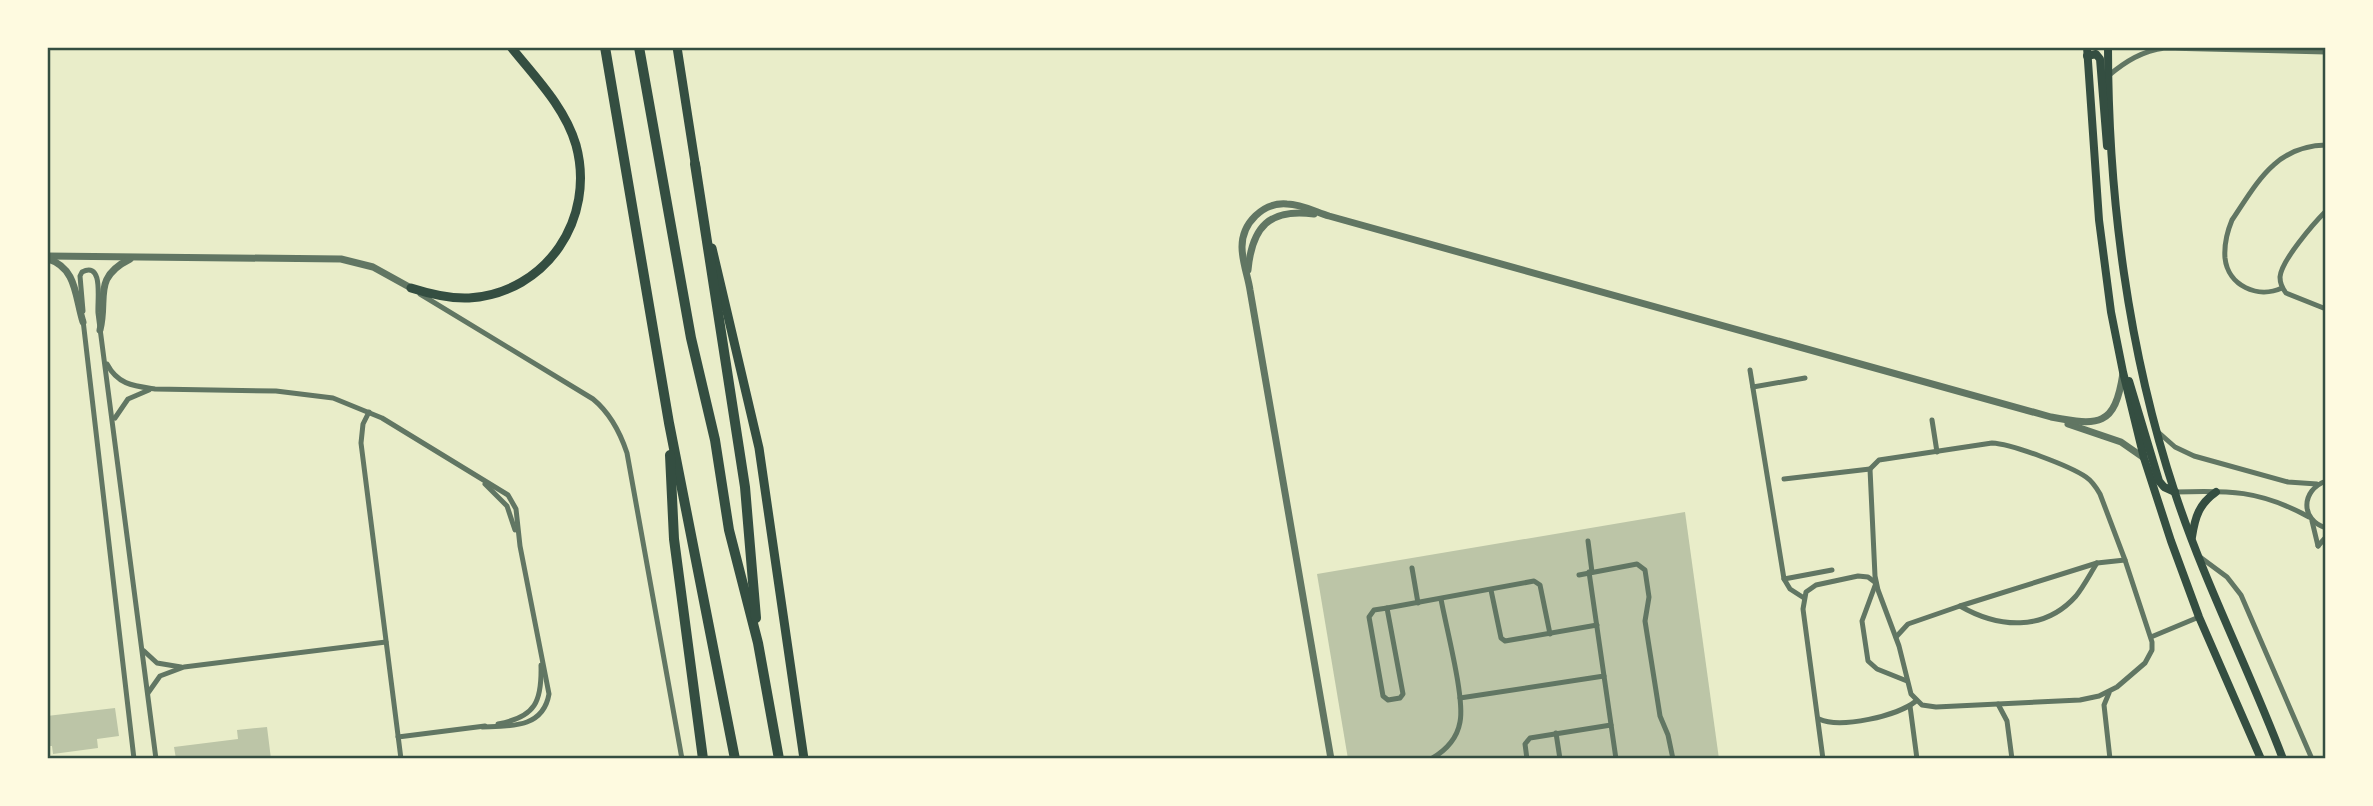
<svg xmlns="http://www.w3.org/2000/svg" width="2373" height="806" font-family="'Source Sans 3',sans-serif">
<style>
.building{fill:#bcc5a7}
.lines{fill:none;stroke-linecap:round;stroke-linejoin:round}
.minor{stroke:#617663;stroke-width:5}
.tertiary{stroke:#617663;stroke-width:7}
.secondary{stroke:#344e41;stroke-width:8}
.primary{stroke:#344e41;stroke-width:9}
.motorway{stroke:#344e41;stroke-width:10}
.neatline{fill:none;stroke:#344e41;stroke-width:2.5}
</style>
<rect width="100%" height="100%" fill="#e9edc9"/>
<g class="building">
<polygon points="1685,512 1719,759 1348,759 1317,574"/>
<polygon points="115,708 119,736 97,739 98,748 53,754 52,746 47,746 47,716"/>
<polygon points="267,727 271,759 176,759 174,747 238,739 237,730"/>
</g>
<g class="lines">
<g class="minor">
<path d="M2108 76C2126 61 2142 51 2165 48L2326 52"/>
<path d="M2326 211C2314 223 2281 261 2280 277 2280 284 2282 288 2286 293L2326 309"/>
<path d="M2282 288C2258 299 2228 286 2225 258 2224 245 2227 232 2232 220 2257 183 2275 146 2326 145"/>
<path d="M420 294 593 399C610 413 620 432 627 453L682 759"/>
<path d="M83 311 80 276 82 272C104 261 97 300 98 313L156 759"/>
<polyline points="83,320 134,759"/>
<path d="M107 364C118 385 134 386 155 389L276 391 333 398 382 418 508 495 516 509 520 546 549 694C543 729 509 726 482 727"/>
<polyline points="1750,370 1784,579 1790,589 1804,598"/>
<polyline points="1753,387 1805,378"/>
<polyline points="369,412 363,424 361,443 401,759"/>
<polyline points="115,418 128,399 149,390"/>
<polyline points="1932,420 1937,452"/>
<polyline points="2158,432 2175,447 2194,456 2288,482 2317,484"/>
<path d="M1992 443C2012 444 2070 466 2086 477 2092 481 2096 487 2100 494L2125 560 2152 642V650L2145 663 2117 687 2099 696 2080 700 1936 707 1922 705 1911 694 1899 646 1878 590 1875 576 1870 469 1879 460Z"/>
<polyline points="1784,479 1870,469"/>
<path d="M2326 481C2301 490 2300 520 2326 528"/>
<polyline points="485,484 507,506 515,530"/>
<path d="M2175 492C2228 490 2260 490 2309 517"/>
<polyline points="2312,521 2318,546"/>
<polyline points="1588,541 1592,572"/>
<polyline points="2318,546 2326,537"/>
<polyline points="2200,557 2227,577 2241,595 2312,759"/>
<polyline points="1412,568 1418,603"/>
<polyline points="1589,572 1616,759"/>
<polyline points="1579,575 1637,564 1645,570 1649,597 1645,621 1660,716 1668,735 1673,759"/>
<polyline points="1784,579 1832,570"/>
<polyline points="1491,590 1501,638 1505,641 1597,625"/>
<path d="M1960 606C1998 628 2044 632 2076 596 2084 586 2090 574 2097 563"/>
<polygon points="1387,608 1403,694 1400,698 1388,700 1383,696 1369,617 1374,610"/>
<polyline points="1387,608 1534,581 1540,585 1550,634"/>
<polyline points="1896,637 1908,624 1960,606 2097,563 2125,560"/>
<polyline points="2151,637 2199,617"/>
<polyline points="144,651 157,663 181,667"/>
<polyline points="148,693 160,676 184,667 386,642"/>
<polyline points="2109,693 2104,705 2110,759"/>
<polyline points="1460,698 1604,676"/>
<polyline points="1998,704 2007,721 2012,759"/>
<polyline points="1910,706 1917,759"/>
<path d="M1819 719C1840 729 1898 716 1916 701"/>
<path d="M498 724C536 717 542 701 541 665"/>
<polyline points="1556,733 1560,759"/>
<polyline points="398,737 485,726"/>
<path d="M1431 759C1445 751 1457 739 1460 722 1465 698 1446 627 1441 599"/>
<polyline points="1527,759 1525,744 1530,738 1611,725"/>
<polyline points="1823,759 1803,609 1806,592 1816,585 1858,576 1868,577 1876,583 1862,621 1868,661 1877,669 1907,681"/>
</g>
<g class="tertiary">
<polyline points="47,256 341,259 373,267 411,288"/>
<path d="M48 259C77 268 75 297 83 322"/>
<path d="M1248 270C1252 227 1269 208 1314 214"/>
<path d="M100 330C108 298 92 278 130 259"/>
<polyline points="2068,424 2121,442 2144,458"/>
<path d="M1331 759 1250 290C1248 276 1242 262 1242 247 1242 223 1263 202 1287 204 1301 204 1316 212 1329 216L2051 417C2099 426 2115 427 2123 373"/>
</g>
<g class="secondary">
<polyline points="2087,47 2099,220 2111,312 2123,372 2144,458 2171,541 2199,617 2261,759"/>
<path d="M2108 47C2108 196 2128 351 2175 493 2205 584 2249 669 2283 759"/>
<polyline points="2087,56 2096,54 2100,59 2107,146"/>
<polyline points="2129,381 2159,481 2164,487 2175,492"/>
<path d="M2192 537C2195 517 2199 504 2216 492"/>
</g>
<g class="primary">
<polyline points="677,47 696,169"/>
<polyline points="712,248 759,448 804,759"/>
<path d="M411 288C430 294 449 299 469 298 547 293 596 218 576 145 565 107 535 77 511 47"/>
</g>
<g class="motorway">
<polyline points="605,47 669,423 735,759"/>
<polyline points="639,47 691,338 715,440 729,530 758,643 779,759"/>
<polyline points="695,164 745,487 756,618"/>
<polyline points="670,455 674,539 703,759"/>
</g>
</g>
<rect width="2373" height="806" fill="none" stroke="#fefae0" stroke-width="98"/>
<rect x="49" y="49" width="2275" height="708" class="neatline"/>
</svg>
